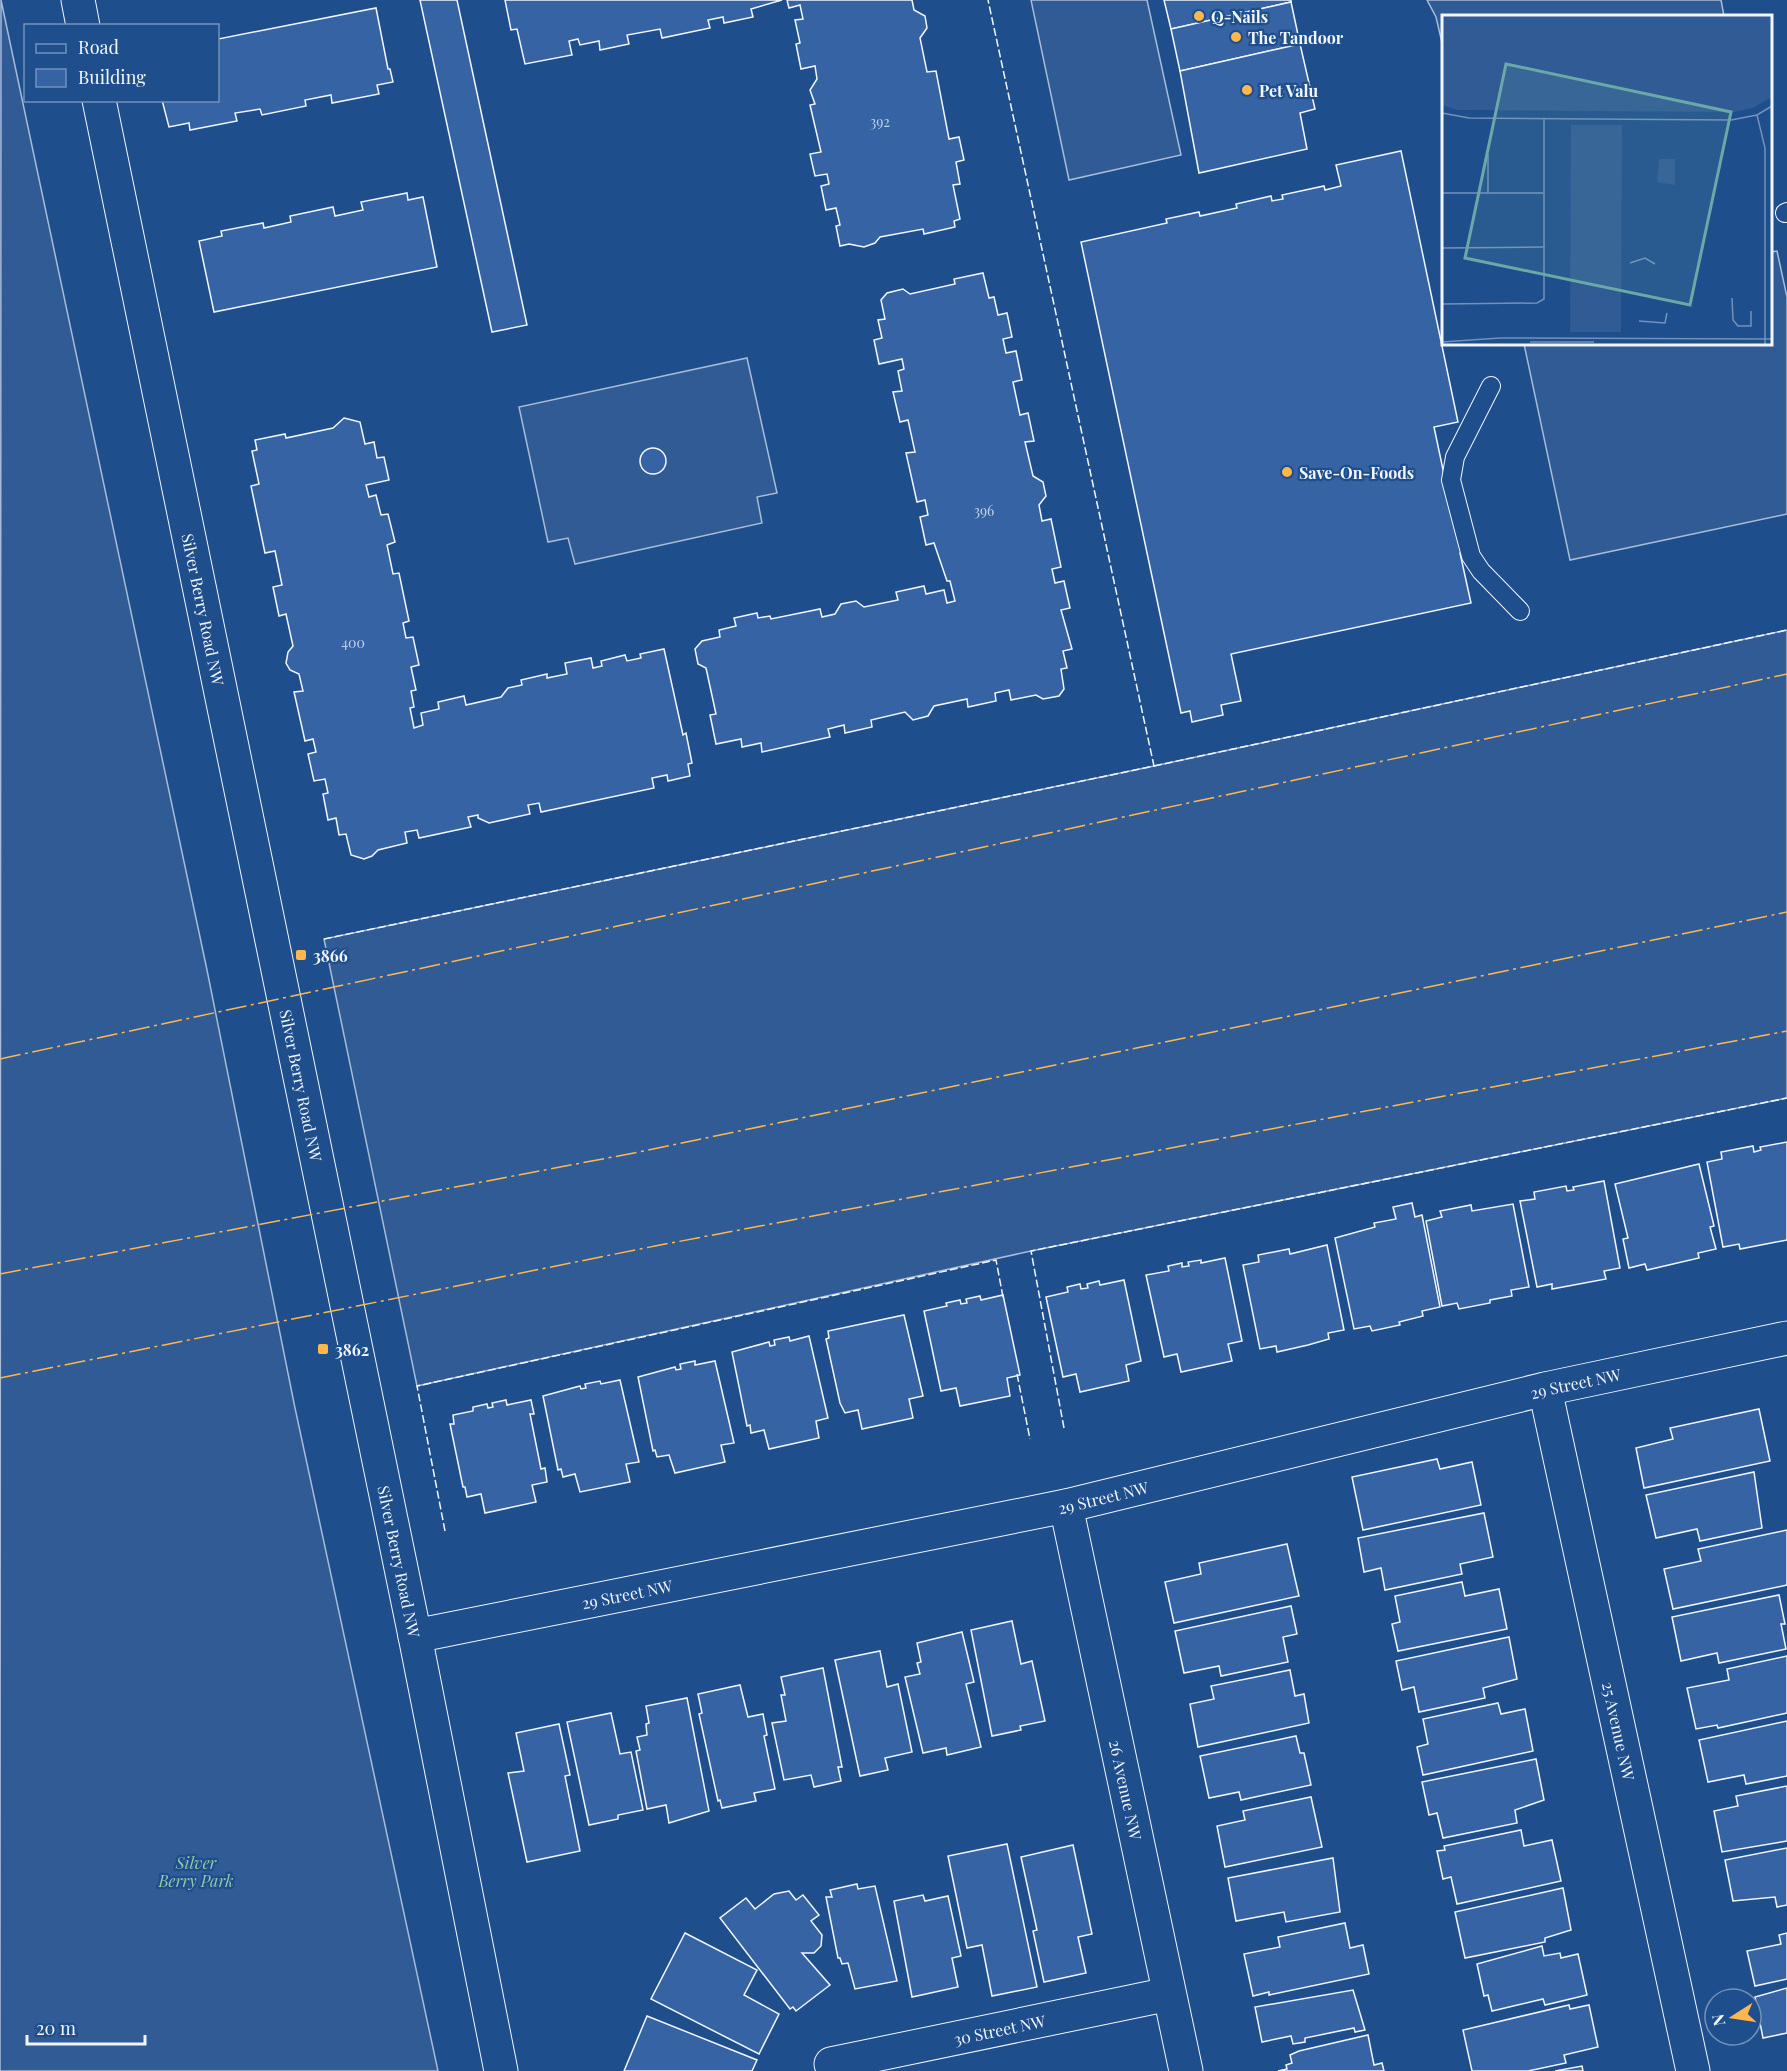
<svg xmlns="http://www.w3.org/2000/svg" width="1787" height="2071" font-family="'Playfair Display',serif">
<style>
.built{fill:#305b95;stroke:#a8bbd7;stroke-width:1.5}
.building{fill:#3563a3;stroke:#f2f6ff;stroke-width:1.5}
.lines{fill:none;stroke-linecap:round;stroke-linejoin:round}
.service-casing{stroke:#f2f6ff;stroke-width:20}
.minor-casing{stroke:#f2f6ff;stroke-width:35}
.tertiary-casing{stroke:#f2f6ff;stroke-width:35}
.service{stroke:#1f4e8c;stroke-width:18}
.minor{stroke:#1f4e8c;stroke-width:33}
.tertiary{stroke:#1f4e8c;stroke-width:33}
.fence{stroke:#f2f6ff;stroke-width:1.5;stroke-dasharray:8 3;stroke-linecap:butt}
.power{stroke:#ffb74d;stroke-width:1.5;stroke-dasharray:21 4.5 3 4.5;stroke-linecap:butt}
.poi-dot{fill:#ffb74d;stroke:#1f4e8c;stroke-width:2}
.labels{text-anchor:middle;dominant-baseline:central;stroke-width:4.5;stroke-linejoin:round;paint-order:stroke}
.number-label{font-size:14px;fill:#c3d1e8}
.poi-label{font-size:16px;font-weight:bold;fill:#f2f6ff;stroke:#1f4e8c;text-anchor:start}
.street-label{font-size:16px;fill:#f2f6ff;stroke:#1f4e8c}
.park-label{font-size:16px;font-style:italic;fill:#97c8a6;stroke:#1f4e8c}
.inset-road{fill:none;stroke:#7391ba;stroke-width:1.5}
.view{fill:#6aa9a8;fill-opacity:0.15;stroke:#6aa9a8;stroke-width:3}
.inset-edge{fill:none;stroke:#f2f6ff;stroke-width:3}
</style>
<rect width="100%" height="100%" fill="#1f4e8c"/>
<g class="built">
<polygon points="1,0 207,970 295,1408 438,2071 0,2071"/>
<polygon points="1031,0 1147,0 1181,155 1069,180"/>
<polygon points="1427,0 1721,0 1724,16 1444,16 1443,47 1436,17"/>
<polygon points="1777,251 1787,297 1787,514 1570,560 1524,344 1770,344 1771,252"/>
<polygon points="747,358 777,493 757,497 762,523 575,564 568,538 548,542 519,407"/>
<polygon points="1787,630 1787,1098 1031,1251 417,1386 324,939 1154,766"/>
</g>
<g class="building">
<polygon points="420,0 457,0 527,325 492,332"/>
<polygon points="505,0 782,0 751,9 753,17 724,23 723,17 708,20 710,28 662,38 660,29 627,35 629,44 600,50 599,41 580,45 578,39 569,41 572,55 525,64 517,29 511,30"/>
<polygon points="787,0 912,0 914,10 925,16 927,28 920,38 927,72 936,71 949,139 959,137 964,160 956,162 960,184 953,185 960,219 954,221 955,227 924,234 923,229 880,237 875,243 864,247 849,244 840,246 836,226 840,225 836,208 826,210 821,186 829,184 827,174 815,176 810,154 821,152 810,105 815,104 810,90 817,79 815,66 801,69 796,44 800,43 795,20 803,19 800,5 789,8"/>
<polygon points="1164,0 1291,0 1291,2 1171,29"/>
<polygon points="1291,2 1300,44 1180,71 1171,29"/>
<polygon points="376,8 388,69 390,69 393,82 377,85 379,94 332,103 331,95 305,100 306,106 262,115 260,109 235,113 237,121 190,130 189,123 169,127 162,100 218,100 218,39"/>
<polygon points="1300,44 1315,109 1300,113 1307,149 1199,173 1180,71"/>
<polygon points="1401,151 1458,422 1434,427 1453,517 1465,552 1460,553 1471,603 1231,654 1241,701 1221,705 1223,715 1192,722 1190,711 1181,713 1081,242 1167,223 1166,219 1199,212 1200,216 1237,208 1236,204 1271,196 1272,201 1283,199 1282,195 1324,186 1325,190 1341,186 1336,165"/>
<polygon points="407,193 408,200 423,197 437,267 214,312 199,241 222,236 221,231 263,223 264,228 291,222 290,216 333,207 335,216 363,210 361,202"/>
<polygon points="983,273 989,298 994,297 998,315 1007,313 1012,337 1003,339 1006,353 1016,351 1022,380 1013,382 1020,415 1028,413 1034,441 1025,442 1033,476 1043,482 1046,496 1039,505 1042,521 1051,519 1061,567 1052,569 1055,583 1064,581 1070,608 1061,610 1072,649 1063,651 1067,668 1061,669 1064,689 1059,696 1043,699 1036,695 1011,700 1009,690 995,693 996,701 968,707 967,699 934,706 928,716 913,720 905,712 871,720 872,727 845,733 844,725 828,729 830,737 762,752 761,743 742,747 741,739 716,744 710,715 716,714 706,668 698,664 695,649 702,641 720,637 719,630 736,626 734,618 757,613 758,618 770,616 771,619 820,609 822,617 835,614 841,604 856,601 864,607 898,600 896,592 924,586 926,594 944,590 947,603 955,601 950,581 947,581 934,543 926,545 920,517 928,515 925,500 917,502 906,453 915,452 908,420 900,422 893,392 902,391 898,371 904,369 902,359 879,364 874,340 882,338 878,320 885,319 881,300 887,293 903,289 910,294 955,284 954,279"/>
<polygon points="344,418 360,422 365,444 374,442 377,458 384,457 389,480 366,485 369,497 376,495 381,515 388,514 395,542 387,545 393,574 399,573 409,621 403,623 406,638 413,637 419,665 411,667 416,690 411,691 414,707 410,708 414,728 423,725 421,713 439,709 438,702 464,696 466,705 501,697 508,688 522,685 521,680 547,674 547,678 567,674 565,663 591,658 593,668 602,666 601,661 625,655 627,661 641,658 640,654 664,649 683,735 686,733 692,763 688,764 690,776 668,781 667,775 652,778 654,788 541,812 539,803 528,805 530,814 489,823 478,818 478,815 468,817 471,827 419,838 417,830 405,832 407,843 378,850 372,856 364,859 351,855 346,834 339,835 336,818 328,820 323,794 328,793 325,779 314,781 308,754 316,752 313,739 305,741 294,692 303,691 299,674 290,670 286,663 288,652 293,646 286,614 279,616 273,587 282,585 275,551 265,553 251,486 259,484 252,451 257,450 255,440 285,434 286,438 333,428"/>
<circle cx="653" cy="461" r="13"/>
<polygon points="1787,1142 1787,1240 1740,1249 1739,1244 1723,1247 1707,1162 1722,1159 1721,1152 1753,1146 1754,1152 1761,1150 1760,1147"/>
<polygon points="1699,1164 1714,1226 1710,1227 1716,1249 1698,1253 1699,1258 1647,1270 1645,1264 1629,1268 1623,1239 1628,1238 1615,1184"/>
<polygon points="1604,1181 1620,1268 1604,1271 1606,1279 1552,1289 1552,1284 1537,1287 1520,1201 1535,1199 1534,1192 1566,1186 1567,1191 1574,1190 1573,1187"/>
<polygon points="1412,1203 1415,1217 1422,1215 1440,1307 1422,1311 1423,1316 1399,1322 1400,1325 1372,1331 1370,1326 1354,1329 1335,1238 1375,1227 1374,1223 1396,1219 1393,1207"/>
<polygon points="1513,1204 1529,1287 1511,1290 1512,1296 1490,1300 1490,1303 1459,1309 1457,1303 1442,1306 1426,1221 1442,1217 1440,1211 1471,1205 1472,1211"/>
<polygon points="1327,1245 1344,1330 1328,1333 1329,1339 1308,1345 1277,1352 1276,1346 1260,1349 1243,1265 1259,1262 1258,1255 1289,1249 1290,1254"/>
<polygon points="1225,1258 1242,1341 1228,1344 1232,1361 1181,1372 1177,1354 1164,1357 1146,1275 1169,1271 1168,1266 1182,1263 1182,1267 1189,1266 1188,1262 1201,1260 1201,1263"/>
<polygon points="1124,1280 1141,1361 1126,1365 1129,1381 1080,1392 1076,1374 1063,1377 1046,1297 1068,1292 1067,1287 1080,1284 1081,1289 1088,1288 1087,1284 1099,1281 1100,1285"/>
<polygon points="1003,1295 1020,1375 1007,1378 1010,1396 960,1406 956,1388 941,1391 924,1311 947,1306 946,1303 960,1300 961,1304 967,1303 966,1299 980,1296 981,1300"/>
<polygon points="904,1315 923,1396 909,1399 913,1418 862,1429 858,1410 845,1413 840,1403 826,1339 829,1338 828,1331"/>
<polygon points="809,1336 828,1418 816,1421 819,1438 769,1449 764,1430 751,1433 750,1425 747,1426 732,1352 769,1342 770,1346 775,1345 774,1340 789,1337 790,1341"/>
<polygon points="695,1361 695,1365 715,1361 734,1443 721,1445 725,1462 675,1473 669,1455 657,1457 655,1450 653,1451 638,1377 675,1367 676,1370 681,1369 680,1364"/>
<polygon points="620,1380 639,1462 626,1464 630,1482 580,1492 575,1474 563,1477 561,1469 558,1470 543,1396 580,1386 581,1389 586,1388 585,1384 600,1381 601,1384"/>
<polygon points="506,1400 507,1405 531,1400 534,1414 530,1414 541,1469 545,1468 547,1482 532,1485 536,1502 485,1513 481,1494 467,1497 465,1487 463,1487 450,1424 454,1424 453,1415 473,1411 473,1407 487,1404 488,1408 493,1407 492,1403"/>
<polygon points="1759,1409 1770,1461 1644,1488 1636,1448 1673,1439 1670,1428"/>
<polygon points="1437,1459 1440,1469 1472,1462 1481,1505 1363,1530 1352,1477"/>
<polygon points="1754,1472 1762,1528 1700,1541 1697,1529 1656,1538 1646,1495"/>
<polygon points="1484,1513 1493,1557 1460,1564 1462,1574 1385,1590 1381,1568 1364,1572 1358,1538"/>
<polygon points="1787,1530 1787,1585 1673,1609 1664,1569 1701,1561 1698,1549"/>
<polygon points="1287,1544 1299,1596 1174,1623 1165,1582 1201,1574 1199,1563"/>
<polygon points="1462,1582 1465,1596 1499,1589 1507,1629 1398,1651 1392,1624 1400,1622 1395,1596"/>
<polygon points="1779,1595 1785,1624 1781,1624 1786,1649 1719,1663 1717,1653 1681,1661 1672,1617"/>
<polygon points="1291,1606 1297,1634 1283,1637 1288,1662 1221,1676 1219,1666 1184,1673 1175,1631"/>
<polygon points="1012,1621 1021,1664 1032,1661 1045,1721 1020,1726 1021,1730 992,1736 971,1630"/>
<polygon points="962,1632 974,1682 966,1684 981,1747 947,1755 946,1748 923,1753 905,1677 920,1674 917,1663 921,1662 917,1643"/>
<polygon points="1509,1637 1517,1679 1483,1688 1485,1698 1419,1712 1414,1687 1402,1690 1396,1661"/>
<polygon points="880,1651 887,1687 898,1684 912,1752 885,1758 888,1770 860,1776 835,1660"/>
<polygon points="1787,1656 1787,1713 1718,1728 1717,1725 1696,1729 1687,1688 1729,1680 1727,1669"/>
<polygon points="823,1668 842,1767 838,1767 841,1781 814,1787 811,1775 784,1780 772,1723 786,1721 781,1695 785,1695 781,1677"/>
<polygon points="1290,1670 1295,1696 1304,1694 1309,1723 1198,1747 1190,1704 1214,1699 1211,1686"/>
<polygon points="740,1685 748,1717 763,1714 767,1735 764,1736 775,1789 754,1793 756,1801 722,1808 720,1800 718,1801 699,1714 702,1713 698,1694"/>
<polygon points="687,1698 709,1811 669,1823 666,1805 647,1809 636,1751 640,1750 637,1737 647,1735 646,1724 649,1723 646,1706"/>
<polygon points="1498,1703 1501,1714 1525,1709 1533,1751 1423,1775 1417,1747 1428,1744 1423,1719"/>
<polygon points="611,1713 620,1754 631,1752 643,1810 618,1815 618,1819 589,1825 567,1722"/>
<polygon points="1787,1721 1787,1776 1746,1784 1744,1775 1708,1782 1699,1740"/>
<polygon points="559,1724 570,1775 565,1776 580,1851 527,1862 508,1773 524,1771 516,1733"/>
<polygon points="1296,1736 1300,1753 1304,1753 1311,1785 1241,1800 1239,1792 1209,1798 1200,1756"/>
<polygon points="1536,1759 1544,1800 1515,1810 1517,1823 1443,1838 1437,1813 1429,1815 1422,1782"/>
<polygon points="1787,1786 1787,1841 1722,1852 1714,1811 1738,1806 1736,1796"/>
<polygon points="1311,1797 1322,1847 1225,1867 1217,1826 1245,1820 1243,1811"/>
<polygon points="1521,1830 1524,1846 1552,1840 1561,1881 1457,1904 1451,1877 1443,1879 1437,1851 1445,1850 1444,1846"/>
<polygon points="1007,1844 1037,1987 992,1996 982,1945 967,1948 948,1856"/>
<polygon points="1073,1845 1092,1934 1078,1937 1086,1973 1044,1982 1033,1931 1037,1930 1021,1857"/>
<polygon points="1787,1848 1787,1905 1777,1907 1775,1897 1733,1901 1725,1860"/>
<polygon points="1333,1858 1340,1912 1286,1922 1284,1912 1236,1921 1228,1878"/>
<polygon points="857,1884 858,1889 875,1886 897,1981 855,1989 848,1963 842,1964 840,1958 838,1958 826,1897 832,1897 830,1890"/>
<polygon points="1563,1888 1571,1930 1545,1938 1545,1942 1465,1958 1455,1912"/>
<polygon points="789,1891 796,1900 803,1895 819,1915 811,1921 822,1935 821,1946 814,1953 802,1953 830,1985 796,2011 793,2007 790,2009 720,1918 746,1898 755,1909 774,1894"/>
<polygon points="923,1895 925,1901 948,1896 961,1956 952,1958 958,1987 912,1997 894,1901"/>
<polygon points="1345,1923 1350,1948 1363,1945 1369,1974 1269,1995 1269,1992 1253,1996 1244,1954 1280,1947 1278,1937"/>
<polygon points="685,1933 757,1970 744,1995 779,2014 759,2054 651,1999"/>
<polygon points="1787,1933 1787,1979 1755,1986 1747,1951 1781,1944 1779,1935"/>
<polygon points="1542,1946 1544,1956 1560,1953 1561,1958 1578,1954 1587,1995 1545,2005 1543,1999 1492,2011 1488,1995 1484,1996 1477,1964"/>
<polygon points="1787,1988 1787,2033 1763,2038 1755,1997"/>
<polygon points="1353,1990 1365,2030 1355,2032 1354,2028 1305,2038 1305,2042 1293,2044 1291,2036 1262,2042 1255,2007"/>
<polygon points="1569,2005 1570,2009 1589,2005 1598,2047 1564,2055 1566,2063 1528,2071 1472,2071 1463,2030"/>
<polygon points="647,2016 757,2060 752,2071 624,2071"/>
<polygon points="1368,2035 1374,2065 1382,2063 1384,2071 1278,2071 1287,2069 1286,2065 1292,2063 1290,2055 1299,2051"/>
<polygon points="1582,2066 1583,2071 1555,2071"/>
</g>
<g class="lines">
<defs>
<g id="service">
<polyline points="1785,213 1787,212"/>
<polyline points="1491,386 1455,457 1451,480 1471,556 1481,571 1520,611"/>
</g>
<g id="minor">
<path id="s1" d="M1545 1389 1693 2071"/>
<path id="s2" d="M1066 1506 1186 2071"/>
<path id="s3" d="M415 1636 1066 1506 1545 1389 1787 1338"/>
<path id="s4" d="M831 2064 1169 1994"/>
</g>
<g id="tertiary">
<polyline points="78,0 83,26"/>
<path id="s5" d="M99 100 415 1636 501 2071"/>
</g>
</defs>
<use href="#service" class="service-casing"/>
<use href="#minor" class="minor-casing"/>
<use href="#tertiary" class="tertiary-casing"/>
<use href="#service" class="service"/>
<use href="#minor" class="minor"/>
<use href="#tertiary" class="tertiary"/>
<g class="fence">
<polyline points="1154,766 1787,630"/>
<polyline points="324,939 1154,766 988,0"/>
<polyline points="1017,1374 1030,1439"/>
<polyline points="1064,1428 1031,1251 1787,1098"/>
<polyline points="445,1531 417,1386 996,1260 1003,1297"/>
</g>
<g class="power">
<polyline points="0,1059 1787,674"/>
<polyline points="0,1274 639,1152 1787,912"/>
<polyline points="0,1378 655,1246 1787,1031"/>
</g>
</g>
<g class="poi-dot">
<circle cx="1199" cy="16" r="6"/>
<circle cx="1236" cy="37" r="6"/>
<circle cx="1247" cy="90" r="6"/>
<circle cx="1287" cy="472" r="6"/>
<rect x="295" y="949" width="12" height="12" rx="3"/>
<rect x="317" y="1343" width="12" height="12" rx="3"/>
</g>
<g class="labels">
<g class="number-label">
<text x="880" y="121">392</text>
<text x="984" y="510">396</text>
<text x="353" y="642">400</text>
</g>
<g class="poi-label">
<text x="1211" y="16">Q-Nails</text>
<text x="1248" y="37">The Tandoor</text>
<text x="1259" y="90">Pet Valu</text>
<text x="1299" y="472">Save-On-Foods</text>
<text x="313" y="955">3866</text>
<text x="335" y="1349">3862</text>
</g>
<g class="street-label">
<text stroke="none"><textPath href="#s5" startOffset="520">Silver Berry Road NW</textPath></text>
<text stroke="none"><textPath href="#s5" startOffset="1006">Silver Berry Road NW</textPath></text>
<text stroke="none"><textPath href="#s3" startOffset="1188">29 Street NW</textPath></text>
<text stroke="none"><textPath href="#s3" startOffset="702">29 Street NW</textPath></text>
<text stroke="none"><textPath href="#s5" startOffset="1492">Silver Berry Road NW</textPath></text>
<text stroke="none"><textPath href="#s3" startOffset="216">29 Street NW</textPath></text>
<text stroke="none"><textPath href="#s1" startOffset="350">25 Avenue NW</textPath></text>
<text stroke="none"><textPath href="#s2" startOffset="290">26 Avenue NW</textPath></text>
<text stroke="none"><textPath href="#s4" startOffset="172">30 Street NW</textPath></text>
</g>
<g class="park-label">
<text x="196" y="1862">Silver<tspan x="196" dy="18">Berry Park</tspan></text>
</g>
</g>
<g transform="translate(1442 15)">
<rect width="330" height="330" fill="#1f4e8c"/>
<path d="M0 0H330V82L311 93 292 97 15 95 0 90ZM129 110H180L179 317H128ZM217 144H233V170L215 167Z" fill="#305b95"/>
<path class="inset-road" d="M0 98 27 103 289 105 315 100 330 91M315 100 323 133V330M0 178H101M46 178V139M0 233 103 232M188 248 203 243 213 249M290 283 291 305 296 311H309V296M0 289 95 288 102 284V104M197 306 223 308 225 298M0 327 58 323 330 324M88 327H152"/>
<path class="view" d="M64 49 289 97 248 290 23 243Z"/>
<rect width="330" height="330" class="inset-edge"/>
</g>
<rect x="24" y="24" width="195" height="78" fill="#1f4e8c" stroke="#7391ba" stroke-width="1.5"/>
<rect x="36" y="44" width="30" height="9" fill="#1f4e8c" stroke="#7391ba" stroke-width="1.5"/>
<text x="78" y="54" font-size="18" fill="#f2f6ff">Road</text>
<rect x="36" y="69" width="30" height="18" fill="#3563a3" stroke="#7391ba" stroke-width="1.5"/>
<text x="78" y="84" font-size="18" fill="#f2f6ff">Building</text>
<g transform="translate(1733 2017) rotate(258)"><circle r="28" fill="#1f4e8c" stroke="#7391ba" stroke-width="1.5"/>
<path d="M0-4.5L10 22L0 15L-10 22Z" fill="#ffb74d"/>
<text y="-9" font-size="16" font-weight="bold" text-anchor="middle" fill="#f2f6ff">N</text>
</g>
<path d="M27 2035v9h118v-9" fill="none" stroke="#f2f6ff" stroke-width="3"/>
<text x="36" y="2035" font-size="18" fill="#f2f6ff" stroke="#1f4e8c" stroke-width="4.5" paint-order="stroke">20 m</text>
</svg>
